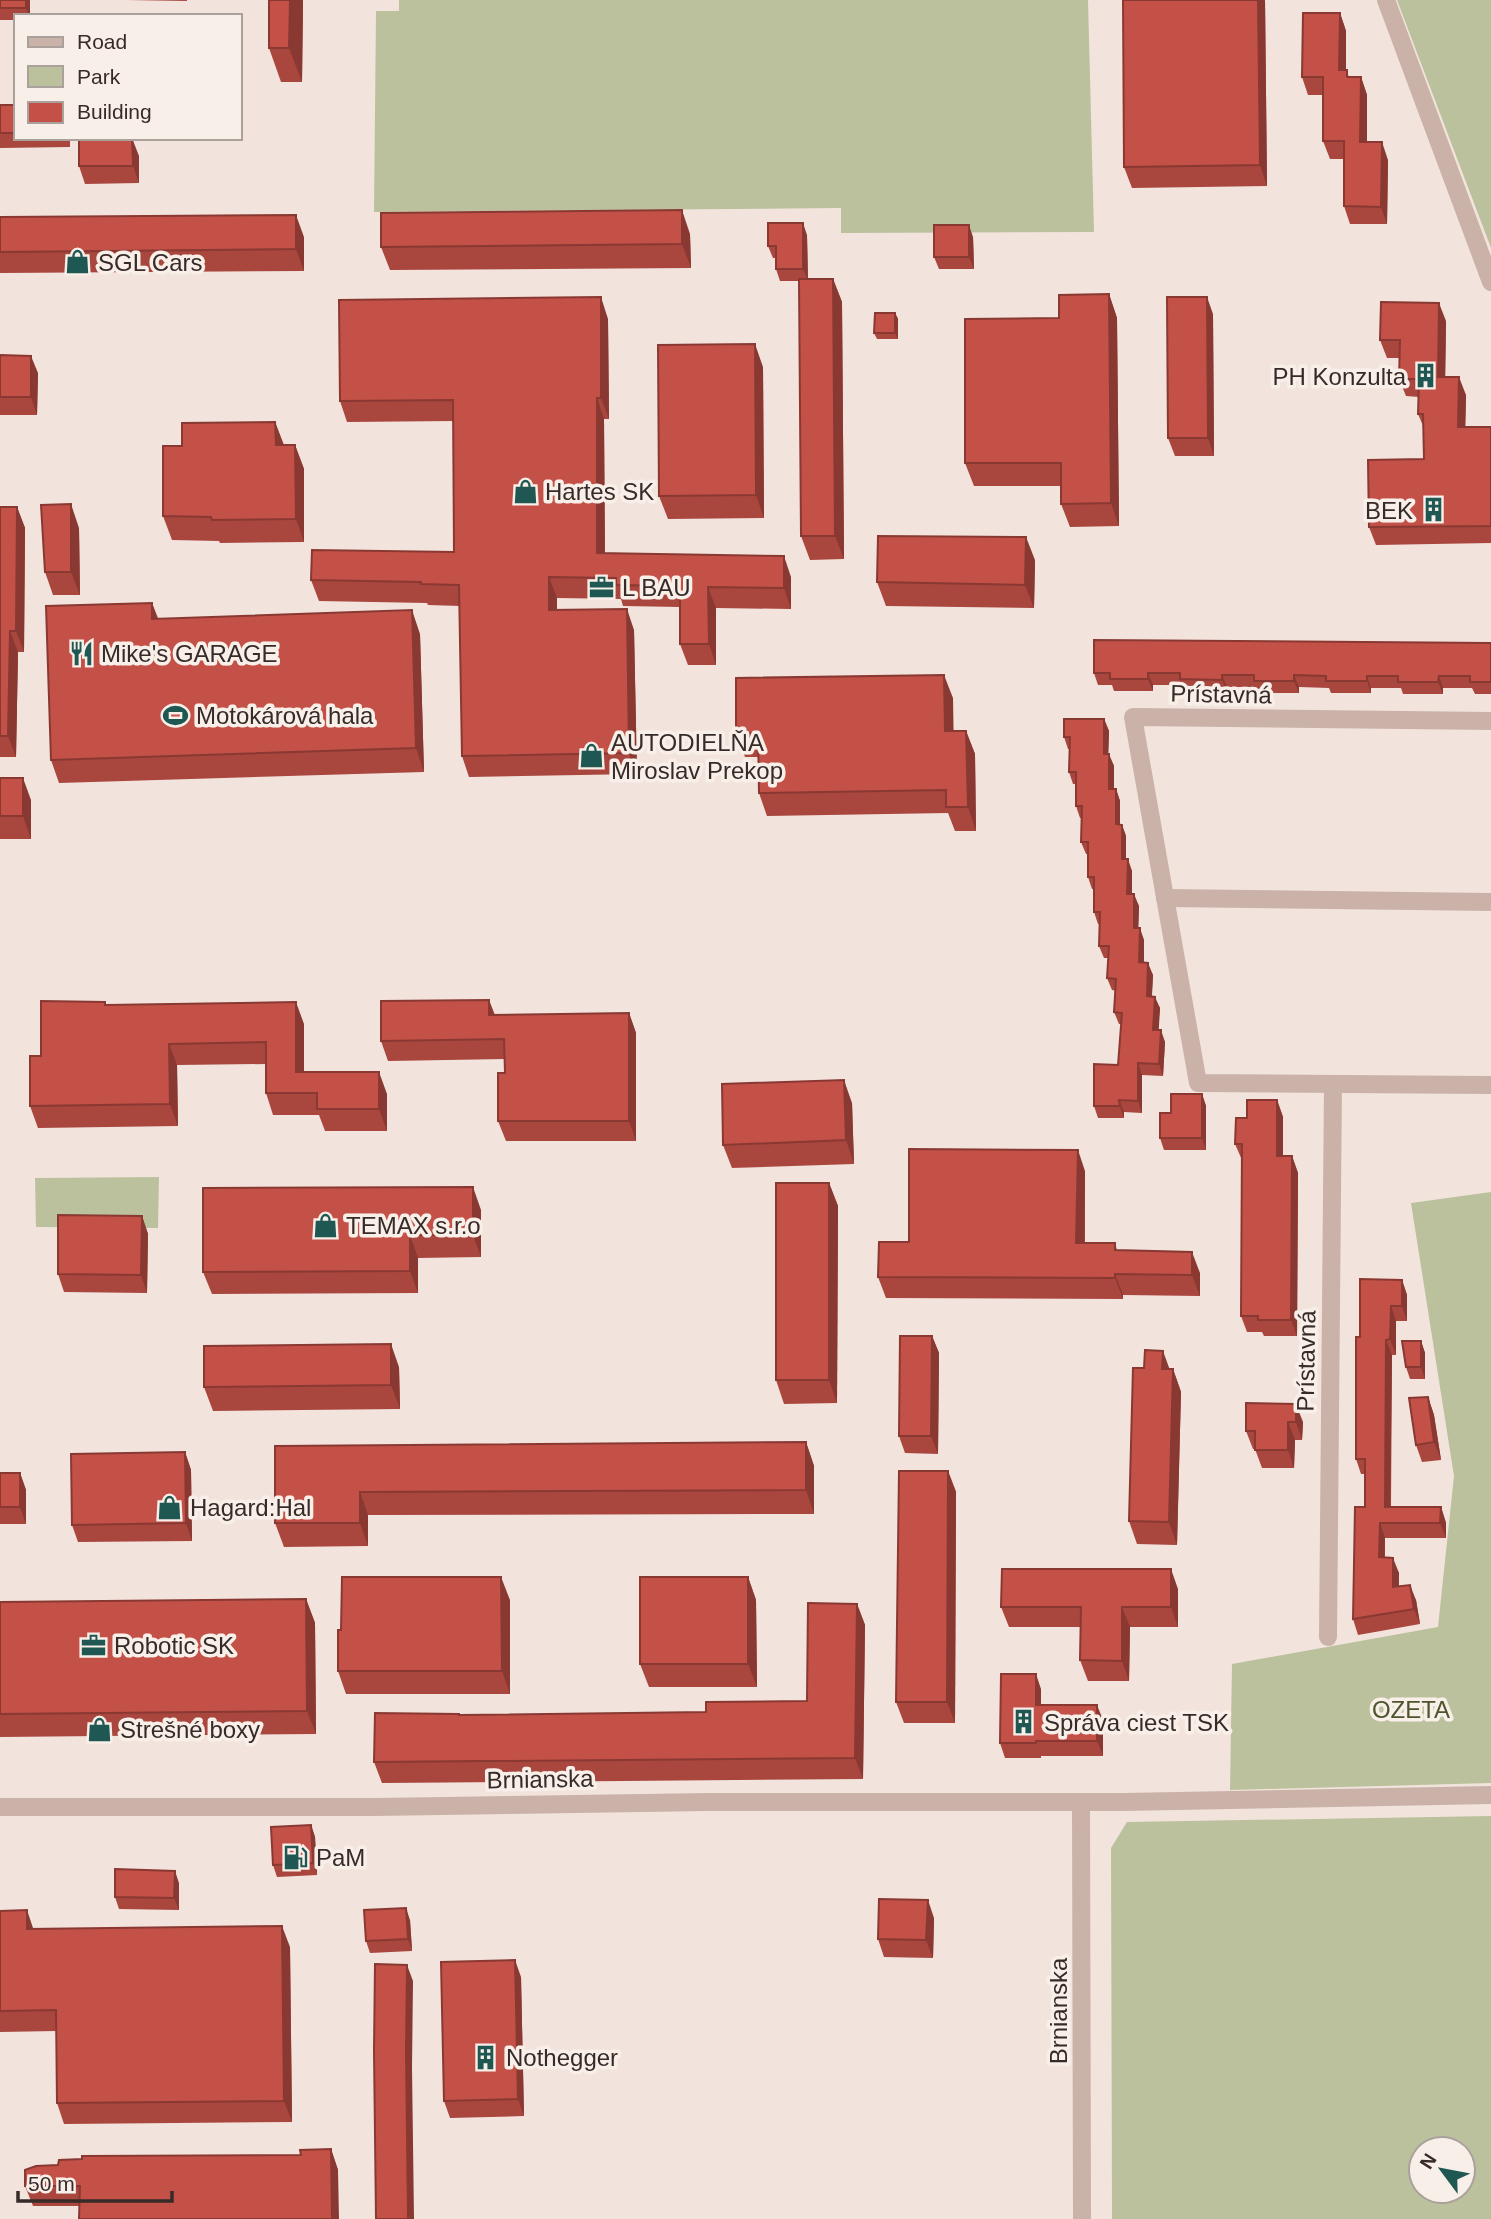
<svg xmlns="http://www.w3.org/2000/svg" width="1491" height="2219" font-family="Arial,sans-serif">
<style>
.green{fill:#bbc19d;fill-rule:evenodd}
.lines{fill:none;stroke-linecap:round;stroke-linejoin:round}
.minor{stroke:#cab2a9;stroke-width:18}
.wall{fill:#a9463e}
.shaded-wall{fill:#893932}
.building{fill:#c45148;stroke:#893932;stroke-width:2}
.labels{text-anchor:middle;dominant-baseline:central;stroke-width:7;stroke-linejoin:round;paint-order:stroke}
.poi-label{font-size:24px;fill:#372b29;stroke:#f9efe9;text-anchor:start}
.street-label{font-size:24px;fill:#372b29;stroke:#f9efe9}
.park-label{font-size:24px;fill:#4d552d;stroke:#f9efe9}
</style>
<rect width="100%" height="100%" fill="#f2e4dd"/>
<g class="green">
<polygon points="399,0 1088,0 1094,232 841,233 841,208 374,212 376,11 399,11"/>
<polygon points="1397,0 1491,0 1491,248"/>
<polygon points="159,1177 158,1228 36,1227 35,1178"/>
<polygon points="1491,1192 1491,1783 1230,1790 1232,1664 1438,1627 1454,1476 1411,1203"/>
<path d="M1491 1816V2219H1112L1111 1848 1127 1822ZM1421 2149H1463V2191H1421Z"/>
</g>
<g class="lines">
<g class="minor">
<polyline points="1386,0 1491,282"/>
<polyline points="1491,721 1133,717 1198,1083 1491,1085"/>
<polyline points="1165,898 1491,902"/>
<polyline points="1328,1637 1333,1084"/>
<polyline points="1081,1802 1082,2219"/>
<polyline points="0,1807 375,1807 709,1802 1123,1802 1491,1795"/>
</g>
</g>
<g class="wall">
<polygon points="0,0 30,0 30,16 16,16 16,20 0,20"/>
<polygon points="127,0 187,0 187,1"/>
<polygon points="269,0 303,0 302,82 281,82 269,48"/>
<polygon points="1265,0 1267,186 1132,188 1124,167"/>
<polygon points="1340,13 1346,31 1346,70 1349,77 1361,77 1367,95 1367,142 1388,160 1387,224 1350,224 1344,206 1344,159 1330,159 1323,141 1323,95 1308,95 1302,77"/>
<polygon points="0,105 16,105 16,138 70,138 70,147 0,148"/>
<polygon points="139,156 139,183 85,184 79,166"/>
<polygon points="0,217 304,237 304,271 0,273"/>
<polygon points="690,234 691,268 390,270 381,247"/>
<polygon points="807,235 808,279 833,279 842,302 844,559 810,560 801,536 799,281 780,281 776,269 776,258 773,258 768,246"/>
<polygon points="973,237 974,269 939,269 934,257"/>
<polygon points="1109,294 1117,318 1119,526 1070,527 1061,504 1061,486 974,486 965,463 1059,318"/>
<polygon points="895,313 898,319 898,339 877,339 874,333"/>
<polygon points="1213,314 1214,456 1175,456 1168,438"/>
<polygon points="608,319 609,419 604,419 605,553 791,577 791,609 716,608 716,665 688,665 680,644 680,607 623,606 621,599 557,598 557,610 634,630 637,774 469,777 462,756 460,606 428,605 427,603 319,601 311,580 454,552 453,421 347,422 340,401"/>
<polygon points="1446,321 1445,377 1466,395 1465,427 1491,427 1491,543 1376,545 1369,527 1424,459 1424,428 1418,414 1419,397 1406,396 1399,379 1400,358 1387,358 1380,340"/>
<polygon points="0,355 38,373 37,415 0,415"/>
<polygon points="763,367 764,518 668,519 659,496"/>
<polygon points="275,422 284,445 295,445 304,469 304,542 220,543 219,541 172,540 163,516 182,446"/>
<polygon points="0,507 17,507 25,528 24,652 18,652 16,757 0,757"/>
<polygon points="79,528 80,595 53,595 45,572"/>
<polygon points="1035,560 1034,608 886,606 877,582"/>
<polygon points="152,603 158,618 420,634 424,772 59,783 51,760"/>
<polygon points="1491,643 1491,694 1475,694 1472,688 1443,688 1443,694 1403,694 1401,688 1371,688 1371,693 1331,693 1329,688 1299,687 1299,693 1259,693 1256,687 1227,687 1227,692 1184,691 1182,685 1153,685 1153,691 1114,691 1112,685 1098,685 1094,673"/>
<polygon points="953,698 953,731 966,731 975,754 976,831 955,831 948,813 767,816 759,793 758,757 745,757 736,733"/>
<polygon points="1104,719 1109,731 1108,754 1114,766 1114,789 1116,789 1120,801 1120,825 1122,825 1126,836 1126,859 1132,871 1132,894 1139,906 1138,928 1144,940 1144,962 1153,975 1152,996 1160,1008 1158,1030 1165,1042 1163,1076 1142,1075 1142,1113 1124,1112 1124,1118 1098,1118 1094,1106 1118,1065 1121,1024 1119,1024 1114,1012 1116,991 1112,990 1107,978 1109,958 1104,958 1099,946 1100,924 1098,924 1094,912 1094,889 1092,889 1088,877 1088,854 1086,854 1081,842 1082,818 1080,818 1076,806 1076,784 1073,784 1069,772 1069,749 1068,749 1064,737"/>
<polygon points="0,778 31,800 31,839 0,839"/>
<polygon points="489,1000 495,1015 629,1013 636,1033 636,1141 506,1141 498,1121 505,1073 505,1059 388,1061 381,1041"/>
<polygon points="105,1002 106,1005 304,1024 304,1072 387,1094 387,1131 325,1131 319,1115 273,1115 266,1093 266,1064 177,1065 178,1126 38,1128 30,1106 41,1056"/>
<polygon points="1202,1094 1206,1106 1206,1150 1164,1150 1160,1138 1171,1113"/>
<polygon points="1277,1100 1283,1117 1283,1156 1292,1156 1298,1173 1297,1336 1264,1336 1262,1332 1247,1332 1241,1316 1242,1160 1235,1144 1247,1118"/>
<polygon points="852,1103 854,1164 732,1168 723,1145"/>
<polygon points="1085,1171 1085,1243 1115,1243 1117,1250 1200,1273 1200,1296 1123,1295 1123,1299 886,1298 878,1277 909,1242"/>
<polygon points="829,1183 838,1206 837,1403 784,1404 776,1380"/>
<polygon points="481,1210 481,1257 418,1258 418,1293 212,1294 203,1272"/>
<polygon points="142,1216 148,1234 147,1293 64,1292 58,1274"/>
<polygon points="1402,1280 1407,1295 1407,1321 1396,1321 1396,1355 1392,1355 1391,1507 1441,1507 1446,1523 1446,1538 1385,1538 1385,1557 1399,1573 1399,1587 1416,1600 1420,1624 1358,1635 1353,1619 1365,1507 1365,1474 1361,1474 1356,1459 1360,1337"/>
<polygon points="932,1336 939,1353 938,1454 905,1453 899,1436"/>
<polygon points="1421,1341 1425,1353 1425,1379 1410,1379 1406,1367"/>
<polygon points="399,1367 400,1409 213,1411 204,1387"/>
<polygon points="1169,1369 1173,1369 1181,1392 1177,1545 1137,1544 1129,1521"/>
<polygon points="1428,1397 1434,1415 1441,1460 1422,1462 1416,1445"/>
<polygon points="1246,1403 1303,1422 1302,1440 1295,1440 1294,1468 1262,1468 1255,1449 1253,1449 1246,1431"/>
<polygon points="806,1442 814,1466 814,1514 368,1515 368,1546 284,1547 275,1523 275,1446"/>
<polygon points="185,1452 191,1470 192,1541 78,1542 72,1525"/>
<polygon points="948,1471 956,1492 955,1723 904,1723 896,1702"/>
<polygon points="0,1473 20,1473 26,1490 26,1524 0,1524"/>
<polygon points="748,1577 756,1600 757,1687 649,1687 640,1664"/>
<polygon points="1178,1589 1178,1627 1130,1627 1129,1681 1088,1681 1080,1660 1081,1627 1009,1627 1001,1607"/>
<polygon points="306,1599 315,1623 316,1734 0,1737 0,1602"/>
<polygon points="510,1600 510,1694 346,1694 338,1671 341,1630"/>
<polygon points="857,1604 865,1625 863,1779 382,1783 374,1762 459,1715 706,1712 807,1701"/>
<polygon points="1041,1689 1041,1705 1103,1720 1103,1756 1041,1756 1041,1758 1005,1758 1000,1743"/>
<polygon points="311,1825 315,1837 317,1875 277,1877 273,1865"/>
<polygon points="179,1883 179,1910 119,1909 115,1897"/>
<polygon points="0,1911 33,1929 290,1947 292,2122 64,2124 57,2103 56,2031 0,2032"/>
<polygon points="934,1918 933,1958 884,1957 878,1939"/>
<polygon points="410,1920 412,1951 370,1953 366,1941"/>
<polygon points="521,1977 524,2116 450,2118 444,2101"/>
<polygon points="331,2149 338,2170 79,2206 33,2206 25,2186 301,2155"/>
</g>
<g class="shaded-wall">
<polygon points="26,0 30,0 30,16 29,16 26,8"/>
<polygon points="290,0 303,0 302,82 289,48"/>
<polygon points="1258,0 1265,0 1267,186 1260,165"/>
<polygon points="1340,13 1346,31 1346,88 1339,70"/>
<polygon points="1361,77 1367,95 1367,160 1360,142"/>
<polygon points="132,138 139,156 139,183 133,166"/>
<polygon points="1382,142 1388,160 1387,224 1381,207"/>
<polygon points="682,210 690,234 691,268 682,244"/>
<polygon points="296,215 304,237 304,271 296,249"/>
<polygon points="803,223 807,235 808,281 803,269"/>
<polygon points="969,225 973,237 974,269 969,257"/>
<polygon points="833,279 842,302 844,559 835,536"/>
<polygon points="1109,294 1117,318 1119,526 1111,503"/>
<polygon points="601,297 608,319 609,419 601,398"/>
<polygon points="1207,297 1213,314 1214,456 1208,438"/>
<polygon points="1439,303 1446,321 1445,394 1438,377"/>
<polygon points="895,313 898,319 898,339 895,333"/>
<polygon points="755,344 763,367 764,518 756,495"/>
<polygon points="31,356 38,373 37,415 31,397"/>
<polygon points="1459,377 1466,395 1465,445 1458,427"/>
<polygon points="597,398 604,419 605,574 597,553"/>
<polygon points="275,422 284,446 276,445"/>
<polygon points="295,445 304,469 304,542 296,519"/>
<polygon points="71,504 79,528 80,595 71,572"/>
<polygon points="17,507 25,528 24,652 16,631"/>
<polygon points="1026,537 1035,560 1034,608 1025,585"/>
<polygon points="784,556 791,577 791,609 784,588"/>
<polygon points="549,577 557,598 557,631 549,610"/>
<polygon points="708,587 716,608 716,665 709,644"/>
<polygon points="152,603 160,626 152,619"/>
<polygon points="627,609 634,630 637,774 629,753"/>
<polygon points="412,610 420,634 424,772 416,748"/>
<polygon points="10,631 18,652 16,757 8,736"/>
<polygon points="1148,673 1153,685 1153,691 1148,679"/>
<polygon points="944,675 953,698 954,755 945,731"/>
<polygon points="1222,675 1227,687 1227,692 1222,680"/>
<polygon points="1294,675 1299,687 1299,693 1294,681"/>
<polygon points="1367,676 1371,688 1371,693 1367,681"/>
<polygon points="1439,676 1443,688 1443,694 1438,682"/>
<polygon points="1104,719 1109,731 1108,766 1104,754"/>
<polygon points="966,731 975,754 976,831 968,807"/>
<polygon points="1109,754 1114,766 1114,800 1109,789"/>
<polygon points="23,778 31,800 31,839 23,816"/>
<polygon points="1116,789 1120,801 1120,836 1116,824"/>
<polygon points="1122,825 1126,836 1126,871 1122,859"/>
<polygon points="1128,859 1132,871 1132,906 1127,894"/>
<polygon points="1134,894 1139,906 1138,940 1134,928"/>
<polygon points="1140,928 1144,940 1144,974 1139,962"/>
<polygon points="1148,963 1153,975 1151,1008 1147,996"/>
<polygon points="1155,997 1160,1008 1158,1042 1153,1030"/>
<polygon points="489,1000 496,1020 489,1015"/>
<polygon points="296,1002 304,1024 304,1094 296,1072"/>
<polygon points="629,1013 636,1033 636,1141 629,1121"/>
<polygon points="1161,1030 1165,1042 1163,1076 1159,1064"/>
<polygon points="169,1044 177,1065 178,1126 170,1104"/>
<polygon points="1138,1063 1142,1075 1142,1113 1138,1101"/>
<polygon points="379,1072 387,1094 387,1131 379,1109"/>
<polygon points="844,1080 852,1103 854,1164 846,1140"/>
<polygon points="1202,1094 1206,1106 1206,1150 1202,1138"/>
<polygon points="1119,1100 1124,1112 1124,1118 1120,1106"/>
<polygon points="1277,1100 1283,1117 1283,1173 1277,1156"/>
<polygon points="1078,1150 1085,1171 1084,1264 1076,1243"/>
<polygon points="1292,1156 1298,1173 1297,1336 1291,1320"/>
<polygon points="829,1183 838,1206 837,1403 829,1380"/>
<polygon points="473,1187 481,1210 481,1257 473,1235"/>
<polygon points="142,1216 148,1234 147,1293 141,1275"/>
<polygon points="410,1235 418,1258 418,1293 410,1271"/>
<polygon points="1192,1252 1200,1273 1200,1296 1192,1275"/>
<polygon points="1115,1274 1123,1295 1123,1299 1115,1278"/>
<polygon points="1402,1280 1407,1295 1407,1321 1402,1306"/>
<polygon points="1391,1306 1396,1321 1396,1355 1390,1339"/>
<polygon points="932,1336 939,1353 938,1454 931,1436"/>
<polygon points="1386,1340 1392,1355 1390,1523 1385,1507"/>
<polygon points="1421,1341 1425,1353 1425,1379 1421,1367"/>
<polygon points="391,1344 399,1367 400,1409 391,1385"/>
<polygon points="1163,1351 1171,1373 1162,1369"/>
<polygon points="1173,1369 1181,1392 1177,1545 1169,1522"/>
<polygon points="1428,1397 1434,1415 1441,1460 1434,1442"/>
<polygon points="1296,1404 1303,1422 1302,1440 1296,1422"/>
<polygon points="1288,1422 1295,1440 1294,1468 1288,1450"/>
<polygon points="806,1442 814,1466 814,1514 806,1490"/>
<polygon points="185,1452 191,1470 192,1541 186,1523"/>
<polygon points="948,1471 956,1492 955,1723 947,1702"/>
<polygon points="20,1473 26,1490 26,1524 20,1507"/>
<polygon points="360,1492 368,1515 368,1546 360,1523"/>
<polygon points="1441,1507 1446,1523 1446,1538 1440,1523"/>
<polygon points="1380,1523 1385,1538 1384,1573 1379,1557"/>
<polygon points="1393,1558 1399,1573 1398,1603 1393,1587"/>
<polygon points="1171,1569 1178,1589 1178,1627 1171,1607"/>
<polygon points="501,1577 510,1600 510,1694 502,1671"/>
<polygon points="748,1577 756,1600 757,1687 748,1664"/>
<polygon points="1410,1585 1416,1600 1420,1624 1414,1609"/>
<polygon points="306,1599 315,1623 316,1734 307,1711"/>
<polygon points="857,1604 865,1625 863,1779 855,1758"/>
<polygon points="1122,1607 1130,1627 1129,1681 1122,1661"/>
<polygon points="1036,1674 1041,1689 1041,1720 1036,1705"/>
<polygon points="1097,1705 1103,1720 1103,1756 1097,1741"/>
<polygon points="311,1825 315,1837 317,1875 313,1863"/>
<polygon points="175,1871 179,1883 179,1910 174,1898"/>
<polygon points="928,1900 934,1918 933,1958 926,1940"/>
<polygon points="406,1908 410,1920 412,1951 408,1939"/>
<polygon points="27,1910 34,1931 27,1929"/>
<polygon points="282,1926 290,1947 292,2122 284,2101"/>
<polygon points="515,1960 521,1977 524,2116 518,2099"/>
<polygon points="407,1965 413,1981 412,2067 414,2219 408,2219 406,2051"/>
<polygon points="331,2149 338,2170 339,2219 332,2219"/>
</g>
<g class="building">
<rect x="0" y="0" width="26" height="8"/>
<polygon points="269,0 290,0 289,48 269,48"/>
<polygon points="1123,0 1258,0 1260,165 1124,167"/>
<polygon points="1303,13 1340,13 1339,70 1347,70 1347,77 1361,77 1360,142 1382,142 1381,207 1344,206 1344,141 1323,141 1323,77 1302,77"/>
<rect x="0" y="105" width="16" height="28"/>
<polygon points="79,138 132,138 133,166 79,166"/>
<polygon points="682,210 682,244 381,247 381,213"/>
<polygon points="296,215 296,249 0,252 0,217"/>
<polygon points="768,223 803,223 803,269 776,269 776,246 768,246"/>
<rect x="934" y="225" width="35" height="32"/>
<polygon points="799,279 833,279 835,536 801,536"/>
<polygon points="1109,294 1111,503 1061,504 1061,463 965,463 965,319 1059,318 1059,295"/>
<polygon points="601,297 601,398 597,398 597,553 784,556 784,588 708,587 709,644 680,644 680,586 616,585 616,578 549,577 549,610 627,609 629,753 462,756 459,585 421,584 421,582 311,580 312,550 454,552 453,400 340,401 339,300"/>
<polygon points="1167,297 1207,297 1208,438 1168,438"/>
<polygon points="1381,302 1439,303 1438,377 1459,377 1458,427 1491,427 1491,526 1369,527 1368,460 1424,459 1423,414 1418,414 1419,379 1399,379 1400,340 1380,340"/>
<polygon points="875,313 895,313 895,333 874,333"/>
<polygon points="755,344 756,495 659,496 658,345"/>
<polygon points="0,355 31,356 31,397 0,397"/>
<polygon points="275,422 276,445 295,445 296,519 212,520 211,517 163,516 163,446 182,446 182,423"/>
<polygon points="71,504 71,572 45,572 41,505"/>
<polygon points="0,507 17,507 16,631 10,631 8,736 0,736"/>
<polygon points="878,536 1026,537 1025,585 877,582"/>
<polygon points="152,603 152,619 412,610 416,748 51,760 46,606"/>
<polygon points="1094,640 1491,643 1491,682 1470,682 1470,676 1439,676 1438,682 1398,682 1398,676 1367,676 1367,681 1326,681 1326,676 1294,675 1294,681 1254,681 1254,675 1222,675 1222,680 1180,679 1180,673 1148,673 1148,679 1110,679 1110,673 1094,673"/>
<polygon points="944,675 945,731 966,731 968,807 946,807 946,790 759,793 758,733 736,733 736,678"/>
<polygon points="1064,719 1104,719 1104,754 1109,754 1109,789 1116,789 1116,824 1122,825 1122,859 1128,859 1127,894 1134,894 1134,928 1140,928 1139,962 1148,963 1147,996 1155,997 1153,1030 1161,1030 1159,1064 1138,1063 1138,1101 1119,1100 1120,1106 1094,1106 1094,1064 1118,1065 1122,1013 1114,1012 1116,979 1107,978 1109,946 1099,946 1100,912 1094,912 1094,877 1088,877 1088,842 1081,842 1082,806 1076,806 1076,772 1069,772 1070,737 1064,737"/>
<rect x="0" y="778" width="23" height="38"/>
<polygon points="489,1000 489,1015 629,1013 629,1121 498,1121 498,1073 505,1073 504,1039 381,1041 381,1001"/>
<polygon points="41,1001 105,1002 105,1005 296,1002 296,1072 379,1072 379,1109 317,1109 317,1093 266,1093 266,1042 169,1044 170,1104 30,1106 30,1056 41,1056"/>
<polygon points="844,1080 846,1140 723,1145 722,1084"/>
<polygon points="1171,1094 1202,1094 1202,1138 1160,1138 1160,1113 1171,1113"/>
<polygon points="1247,1100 1277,1100 1277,1156 1292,1156 1291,1320 1258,1320 1258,1316 1241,1316 1242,1144 1235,1144 1236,1118 1247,1118"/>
<polygon points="909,1149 1078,1150 1076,1243 1115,1243 1115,1250 1192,1252 1192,1275 1115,1274 1115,1278 878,1277 879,1242 909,1242"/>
<rect x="776" y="1183" width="53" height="197"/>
<polygon points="473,1187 473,1235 410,1235 410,1271 203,1272 203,1188"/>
<polygon points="58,1215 142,1216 141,1275 58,1274"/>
<polygon points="1360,1279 1402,1280 1402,1306 1391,1306 1390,1339 1386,1340 1385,1507 1441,1507 1440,1523 1380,1523 1379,1557 1393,1558 1393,1587 1410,1585 1414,1609 1353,1619 1355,1507 1365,1507 1365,1459 1356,1459 1356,1337 1360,1337"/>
<polygon points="900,1336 932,1336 931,1436 899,1436"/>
<polygon points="1402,1341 1421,1341 1421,1367 1406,1367"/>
<polygon points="391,1344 391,1385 204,1387 204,1346"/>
<polygon points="1145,1350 1163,1351 1162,1369 1173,1369 1169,1522 1129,1521 1133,1368 1144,1368"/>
<polygon points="1428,1397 1434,1442 1416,1445 1409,1398"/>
<polygon points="1246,1403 1296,1404 1296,1422 1288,1422 1288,1450 1255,1450 1255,1431 1246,1431"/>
<polygon points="806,1442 806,1490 360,1492 360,1523 275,1523 275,1446"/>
<polygon points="185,1452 186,1523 72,1525 71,1454"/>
<polygon points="899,1471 948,1471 947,1702 896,1702"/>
<rect x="0" y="1473" width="20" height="34"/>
<polygon points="1002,1569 1171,1569 1171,1607 1122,1607 1122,1661 1080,1660 1081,1607 1001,1607"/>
<polygon points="342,1577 501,1577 502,1671 338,1671 338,1630 341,1630"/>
<rect x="640" y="1577" width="108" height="87"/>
<polygon points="306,1599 307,1711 0,1714 0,1602"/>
<polygon points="808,1603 857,1604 855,1758 374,1762 375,1713 459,1714 459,1715 706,1712 706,1702 807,1701"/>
<polygon points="1001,1674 1036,1674 1036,1705 1097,1705 1097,1741 1036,1741 1036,1743 1000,1743"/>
<polygon points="311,1825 313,1863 273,1865 271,1827"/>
<polygon points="115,1869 175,1871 174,1898 115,1897"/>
<polygon points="879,1899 928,1900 926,1940 878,1939"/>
<polygon points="406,1908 408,1939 366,1941 364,1910"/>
<polygon points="27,1910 27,1929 282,1926 284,2101 57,2103 56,2010 0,2011 0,1911"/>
<polygon points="515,1960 518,2099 444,2101 441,1962"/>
<polygon points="375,1964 407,1965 406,2051 408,2219 376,2219 374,2050"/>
<polygon points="331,2149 332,2219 79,2219 80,2186 25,2186 25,2170 36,2166 58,2165 59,2160 82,2159 82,2156 301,2155 300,2150"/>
</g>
<defs>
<symbol id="shop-bare" viewBox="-9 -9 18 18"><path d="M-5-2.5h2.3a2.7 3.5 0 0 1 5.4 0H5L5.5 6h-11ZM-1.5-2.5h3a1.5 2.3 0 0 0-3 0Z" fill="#1f5852" stroke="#f9efe9" stroke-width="2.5" paint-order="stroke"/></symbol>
<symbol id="building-bare" viewBox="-9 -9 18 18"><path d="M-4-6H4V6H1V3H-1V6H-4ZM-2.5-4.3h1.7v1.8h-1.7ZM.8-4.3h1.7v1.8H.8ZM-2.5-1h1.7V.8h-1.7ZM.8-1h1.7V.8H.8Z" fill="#1f5852" stroke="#f9efe9" stroke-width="2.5" paint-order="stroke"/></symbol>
<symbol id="office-bare" viewBox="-9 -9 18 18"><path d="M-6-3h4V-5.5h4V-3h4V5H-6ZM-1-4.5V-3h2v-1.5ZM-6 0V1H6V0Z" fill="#1f5852" stroke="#f9efe9" stroke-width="2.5" paint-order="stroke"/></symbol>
<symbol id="restaurant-bare" viewBox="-9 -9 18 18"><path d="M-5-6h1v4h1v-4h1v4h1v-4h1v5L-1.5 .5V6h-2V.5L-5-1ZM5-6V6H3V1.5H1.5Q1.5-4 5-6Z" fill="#1f5852" stroke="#f9efe9" stroke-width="2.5" paint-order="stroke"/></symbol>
<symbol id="stadium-bare" viewBox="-9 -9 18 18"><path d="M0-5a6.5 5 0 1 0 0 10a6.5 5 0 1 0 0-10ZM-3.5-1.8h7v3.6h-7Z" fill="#1f5852" stroke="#f9efe9" stroke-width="2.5" paint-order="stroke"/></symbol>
<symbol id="fuel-bare" viewBox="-9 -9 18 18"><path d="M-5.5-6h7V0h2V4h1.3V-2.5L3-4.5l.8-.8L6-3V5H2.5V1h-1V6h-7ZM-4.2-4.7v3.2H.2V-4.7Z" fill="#1f5852" stroke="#f9efe9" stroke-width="2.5" paint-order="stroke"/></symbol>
</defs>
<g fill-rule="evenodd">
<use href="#shop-bare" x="60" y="244" width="35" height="35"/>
<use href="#building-bare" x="1408" y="358" width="35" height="35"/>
<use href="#shop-bare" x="508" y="474" width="35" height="35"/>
<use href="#building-bare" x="1416" y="492" width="35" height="35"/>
<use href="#office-bare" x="584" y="570" width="35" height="35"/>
<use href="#restaurant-bare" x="64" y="636" width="35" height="35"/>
<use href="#stadium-bare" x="158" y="698" width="35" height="35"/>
<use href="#shop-bare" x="574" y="738" width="35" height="35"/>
<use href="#shop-bare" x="308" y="1208" width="35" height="35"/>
<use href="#shop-bare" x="152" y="1490" width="35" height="35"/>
<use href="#office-bare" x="76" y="1628" width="35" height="35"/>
<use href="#building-bare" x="1006" y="1704" width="35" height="35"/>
<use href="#shop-bare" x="82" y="1712" width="35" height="35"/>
<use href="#fuel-bare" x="278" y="1840" width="35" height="35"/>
<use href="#building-bare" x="468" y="2040" width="35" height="35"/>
</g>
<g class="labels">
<g class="poi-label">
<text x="98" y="262">SGL Cars</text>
<text x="1406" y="376" text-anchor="end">PH Konzulta</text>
<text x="545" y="491">Hartes SK</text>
<text x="1413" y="510" text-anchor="end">BEK</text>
<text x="622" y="587">L BAU</text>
<text x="101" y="653">Mike's GARAGE</text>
<text x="196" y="715">Motokárová hala</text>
<text x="611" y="742">AUTODIELŇA<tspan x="611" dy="28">Miroslav Prekop</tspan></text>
<text x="346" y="1225">TEMAX s.r.o</text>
<text x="190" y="1507">Hagard:Hal</text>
<text x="114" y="1645">Robotic SK</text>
<text x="1044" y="1722">Správa ciest TSK</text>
<text x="120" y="1729">Strešné boxy</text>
<text x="316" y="1857">PaM</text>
<text x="506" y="2057">Nothegger</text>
</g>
<g class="street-label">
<text transform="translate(1221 694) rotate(1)">Prístavná</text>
<text transform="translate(1306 1361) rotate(-89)">Prístavná</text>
<text transform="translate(540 1779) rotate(-1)">Brnianska</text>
<text transform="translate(1058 2011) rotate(-90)">Brnianska</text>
</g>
<g class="park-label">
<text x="1411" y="1709">OZETA</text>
</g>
</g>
<rect x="14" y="14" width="228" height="126" fill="#f9efe9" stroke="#aba19c" stroke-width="2"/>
<rect x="28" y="37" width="35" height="10" fill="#cab2a9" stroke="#aba19c" stroke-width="2"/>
<text x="77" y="49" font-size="21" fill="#372b29">Road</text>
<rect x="28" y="66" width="35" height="21" fill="#bbc19d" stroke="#aba19c" stroke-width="2"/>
<text x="77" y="84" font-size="21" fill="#372b29">Park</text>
<rect x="28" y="102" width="35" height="21" fill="#c45148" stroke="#aba19c" stroke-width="2"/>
<text x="77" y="119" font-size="21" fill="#372b29">Building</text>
<g transform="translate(1442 2170) rotate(302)"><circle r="33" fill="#f9efe9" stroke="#aba19c" stroke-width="2"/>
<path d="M0-5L12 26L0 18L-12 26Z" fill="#1f5852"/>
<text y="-10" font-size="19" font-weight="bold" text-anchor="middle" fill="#372b29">N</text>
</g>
<path d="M18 2191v10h154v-10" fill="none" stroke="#372b29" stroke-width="3.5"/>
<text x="28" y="2191" font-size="21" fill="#372b29" stroke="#f9efe9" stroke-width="5" paint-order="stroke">50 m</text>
</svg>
